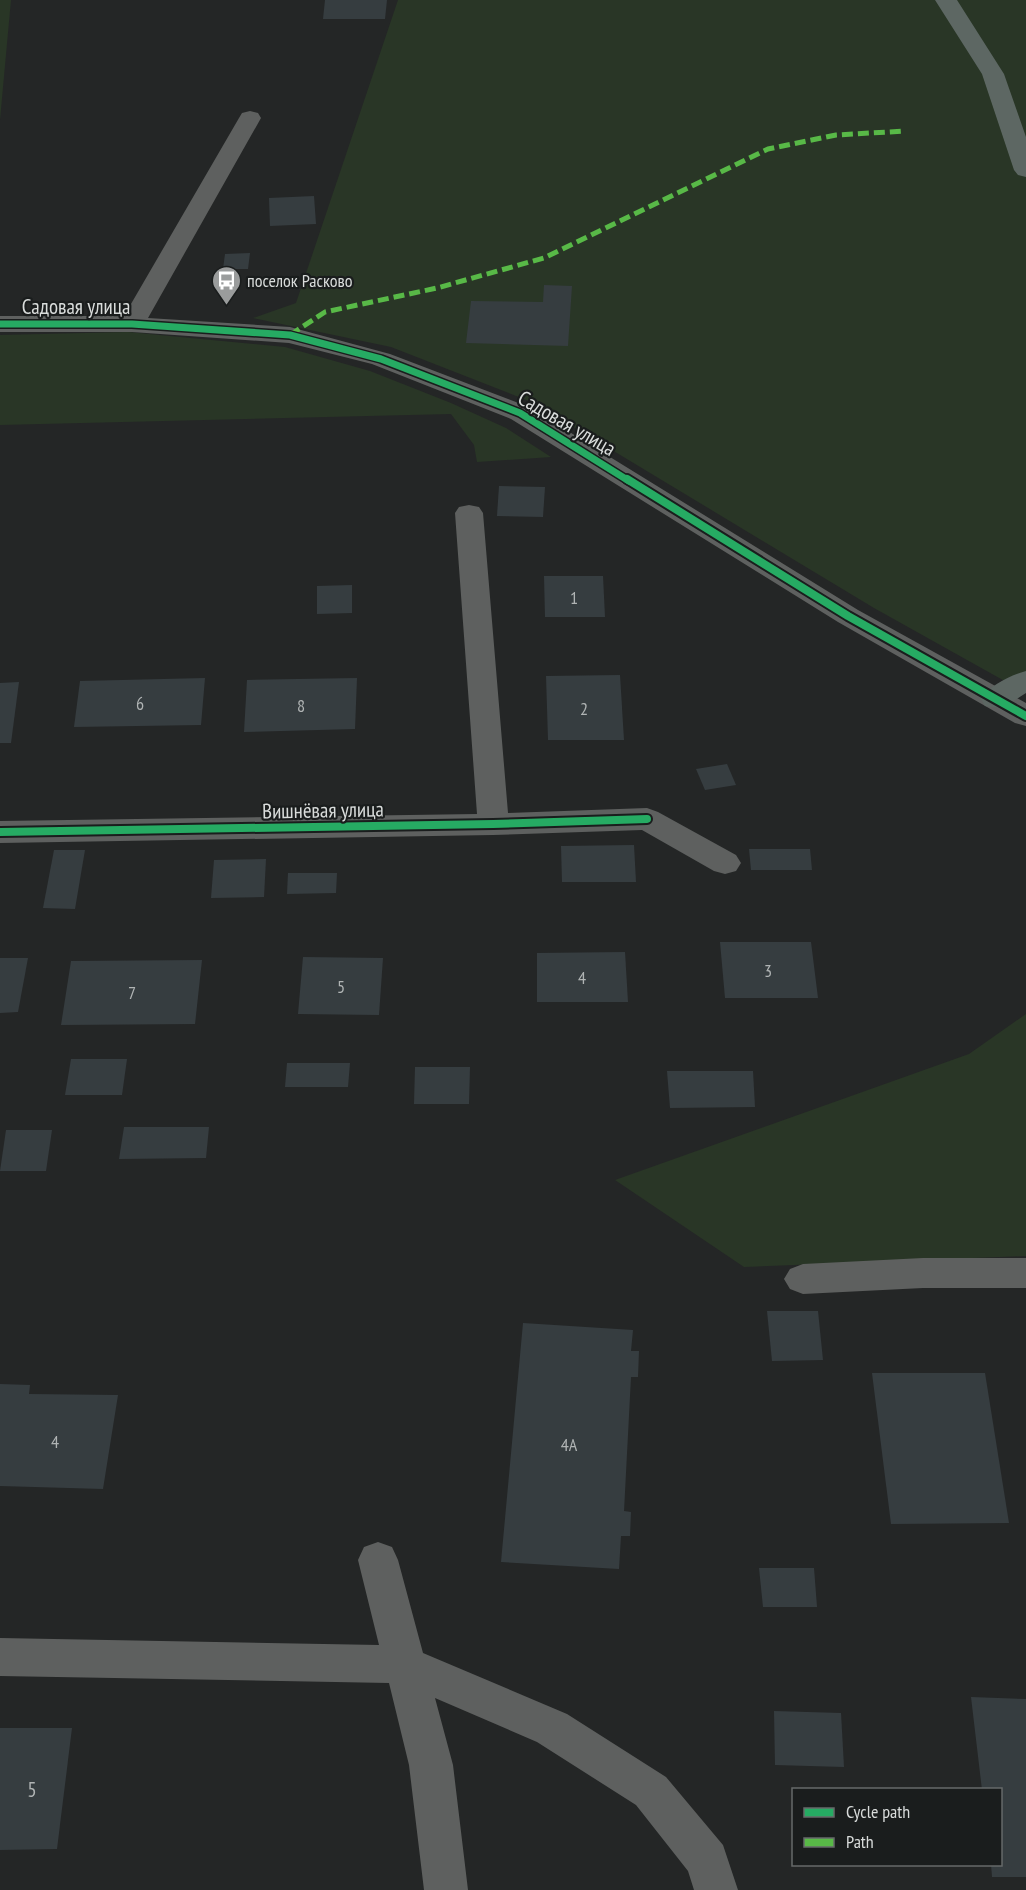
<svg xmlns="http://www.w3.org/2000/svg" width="1026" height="1890" font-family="'PT Sans Narrow',sans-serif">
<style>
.green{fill:#293626}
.building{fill:#363d40}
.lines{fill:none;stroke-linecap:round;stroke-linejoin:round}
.minor{fill:#5e605f;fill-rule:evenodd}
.major{fill:#5d6763;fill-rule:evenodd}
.quiet{stroke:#58b947;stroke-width:5;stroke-dasharray:11 5;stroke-linecap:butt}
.cycleway-far1-casing{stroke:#1a1d1d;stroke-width:10}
.cycleway-casing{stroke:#1a1d1d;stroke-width:12}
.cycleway-far1{stroke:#26ab63;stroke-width:7}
.cycleway{stroke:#26ab63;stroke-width:8}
.labels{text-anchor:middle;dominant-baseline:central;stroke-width:4.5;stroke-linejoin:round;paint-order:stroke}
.far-poi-label{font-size:18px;fill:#d9dcdb;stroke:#1a1d1d;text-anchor:start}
.number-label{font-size:18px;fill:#b0b4b4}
.street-label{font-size:21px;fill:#d9dcdb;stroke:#1a1d1d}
.near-number-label{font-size:21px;fill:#b0b4b4}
</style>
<rect width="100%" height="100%" fill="#242626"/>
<g class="green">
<polygon points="0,0 11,0 0,120"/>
<polygon points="398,0 1026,0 1026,693 874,608 534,403 391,347 253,318 296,303"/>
<polygon points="128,332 285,347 370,371 451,403 506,428 551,457 477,462 474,445 451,414 0,425 0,335"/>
<polygon points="1026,1014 1026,1256 744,1267 615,1180 969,1054"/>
</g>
<g class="building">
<polygon points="325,0 387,0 385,19 323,19"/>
<polygon points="314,196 316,224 270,226 269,198"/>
<polygon points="250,253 248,269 223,269 225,254"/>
<polygon points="544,285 572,286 568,346 466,343 471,301 543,302"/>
<polygon points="499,486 545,487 543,517 497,516"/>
<polygon points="544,576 603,576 605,617 545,617"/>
<polygon points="352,585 352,613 317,614 317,586"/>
<polygon points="620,675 624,740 548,740 546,676"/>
<polygon points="205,678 201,725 74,727 80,681"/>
<polygon points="357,678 355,729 244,732 247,680"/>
<polygon points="19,682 11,743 0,743 0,683"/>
<polygon points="727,764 736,785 705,790 696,769"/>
<polygon points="634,845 636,882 562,882 561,846"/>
<polygon points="749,849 810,849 812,870 751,870"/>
<polygon points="54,850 85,850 75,909 43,908"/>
<polygon points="266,859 264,897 211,898 214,860"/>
<polygon points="288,873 337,873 336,893 287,894"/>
<polygon points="720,942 811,942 818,998 725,998"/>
<polygon points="625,952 628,1002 537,1002 537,953"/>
<polygon points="303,957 383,958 379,1015 298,1014"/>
<polygon points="0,958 28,958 18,1012 0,1013"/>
<polygon points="202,960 195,1024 61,1025 71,961"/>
<polygon points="71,1059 127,1059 122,1095 65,1095"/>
<polygon points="287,1063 350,1063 348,1087 285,1087"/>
<polygon points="415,1067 470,1067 469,1104 414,1104"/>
<polygon points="667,1071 753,1071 755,1107 670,1108"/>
<polygon points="124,1127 209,1127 206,1158 119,1159"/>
<polygon points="6,1130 52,1130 46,1171 0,1171"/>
<polygon points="767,1311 818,1311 823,1360 772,1361"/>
<polygon points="523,1323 633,1330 631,1351 639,1351 638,1377 631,1377 624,1511 631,1512 630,1536 621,1536 619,1569 501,1562"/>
<polygon points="872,1373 985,1373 1009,1523 891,1524"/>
<polygon points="0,1384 30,1385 29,1394 118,1395 103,1489 0,1486"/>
<polygon points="759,1568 814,1568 817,1607 763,1607"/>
<polygon points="971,1697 1026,1699 1026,1877 992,1877 991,1864 1000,1864 1000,1790 982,1790"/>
<polygon points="774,1711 841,1713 844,1767 775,1765"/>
<polygon points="0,1728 72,1728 57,1849 0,1850"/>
</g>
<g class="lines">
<g class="minor">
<polygon points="250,111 258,113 261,118 148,318 290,327 390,354 529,407 858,610 1026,703 1026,726 1015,723 838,622 511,419 372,364 289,343 132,332 0,332 0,316 124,316 239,118 242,113"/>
<polygon points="469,505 479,507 483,513 508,813 647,808 658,812 736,855 741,863 736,871 725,874 714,871 642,830 493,835 0,843 0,821 477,814 455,513 459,507"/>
<polygon points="923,1258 1026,1258 1026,1288 923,1288 803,1294 790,1289 784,1279 790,1269 803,1264"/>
<polygon points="378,1542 392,1547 398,1560 423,1653 567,1714 666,1777 723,1845 738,1890 694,1890 688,1871 636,1805 537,1742 435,1698 453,1765 468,1890 424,1890 409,1765 389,1683 0,1676 0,1638 379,1645 358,1560 364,1547"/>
</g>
<g class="major">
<polygon points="935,0 957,0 1004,74 1026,137 1026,177 1018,175 1014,170 982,74"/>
<path d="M1026 671V693C1012 702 1002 710 985 706L981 699C990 685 1011 675 1026 671Z"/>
</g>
<polyline class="quiet" points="290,335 325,312 437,288 544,258 768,149 836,135 905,131"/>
<defs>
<polyline id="cycleway-far1" points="0,324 132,324 290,335 381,359 520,413 629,481"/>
<g id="cycleway">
<polyline points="627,479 848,616 1026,716"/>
<polyline points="0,832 493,824 647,819"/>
</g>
</defs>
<use href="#cycleway-far1" class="cycleway-far1-casing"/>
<use href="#cycleway" class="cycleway-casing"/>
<use href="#cycleway-far1" class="cycleway-far1"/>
<use href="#cycleway" class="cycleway"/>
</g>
<defs>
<symbol id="bus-pin" viewBox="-11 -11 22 30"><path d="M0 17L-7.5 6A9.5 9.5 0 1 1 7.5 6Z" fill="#9a9c9c" stroke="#1a1d1d"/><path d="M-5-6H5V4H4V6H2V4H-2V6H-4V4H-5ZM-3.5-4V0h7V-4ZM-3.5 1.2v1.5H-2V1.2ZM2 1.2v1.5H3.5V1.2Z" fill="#fff"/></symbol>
</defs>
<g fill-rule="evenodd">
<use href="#bus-pin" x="210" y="264" width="33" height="45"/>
</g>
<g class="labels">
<g class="far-poi-label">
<text x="247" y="280">поселок Расково</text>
</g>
<g class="number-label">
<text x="574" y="597">1</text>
<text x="140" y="703">6</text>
<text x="301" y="705">8</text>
<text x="584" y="708">2</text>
<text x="768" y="970">3</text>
<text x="582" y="977">4</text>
<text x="341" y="986">5</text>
<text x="132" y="992">7</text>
<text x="55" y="1441">4</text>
<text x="569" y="1444">4А</text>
</g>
<g class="street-label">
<text x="76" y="306">Садовая улица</text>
<text transform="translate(567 423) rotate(30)">Садовая улица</text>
<text transform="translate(323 810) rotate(-1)">Вишнёвая улица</text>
</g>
<g class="near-number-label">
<text x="32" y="1789">5</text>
</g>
</g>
<rect x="792" y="1788" width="210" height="78" fill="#1a1d1d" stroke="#666969" stroke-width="1.5"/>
<rect x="804" y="1808" width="30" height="9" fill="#26ab63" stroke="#666969" stroke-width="1.5"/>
<text x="846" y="1818" font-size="18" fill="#d9dcdb">Cycle path</text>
<rect x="804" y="1838" width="30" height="9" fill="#58b947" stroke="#666969" stroke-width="1.5"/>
<text x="846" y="1848" font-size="18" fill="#d9dcdb">Path</text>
</svg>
